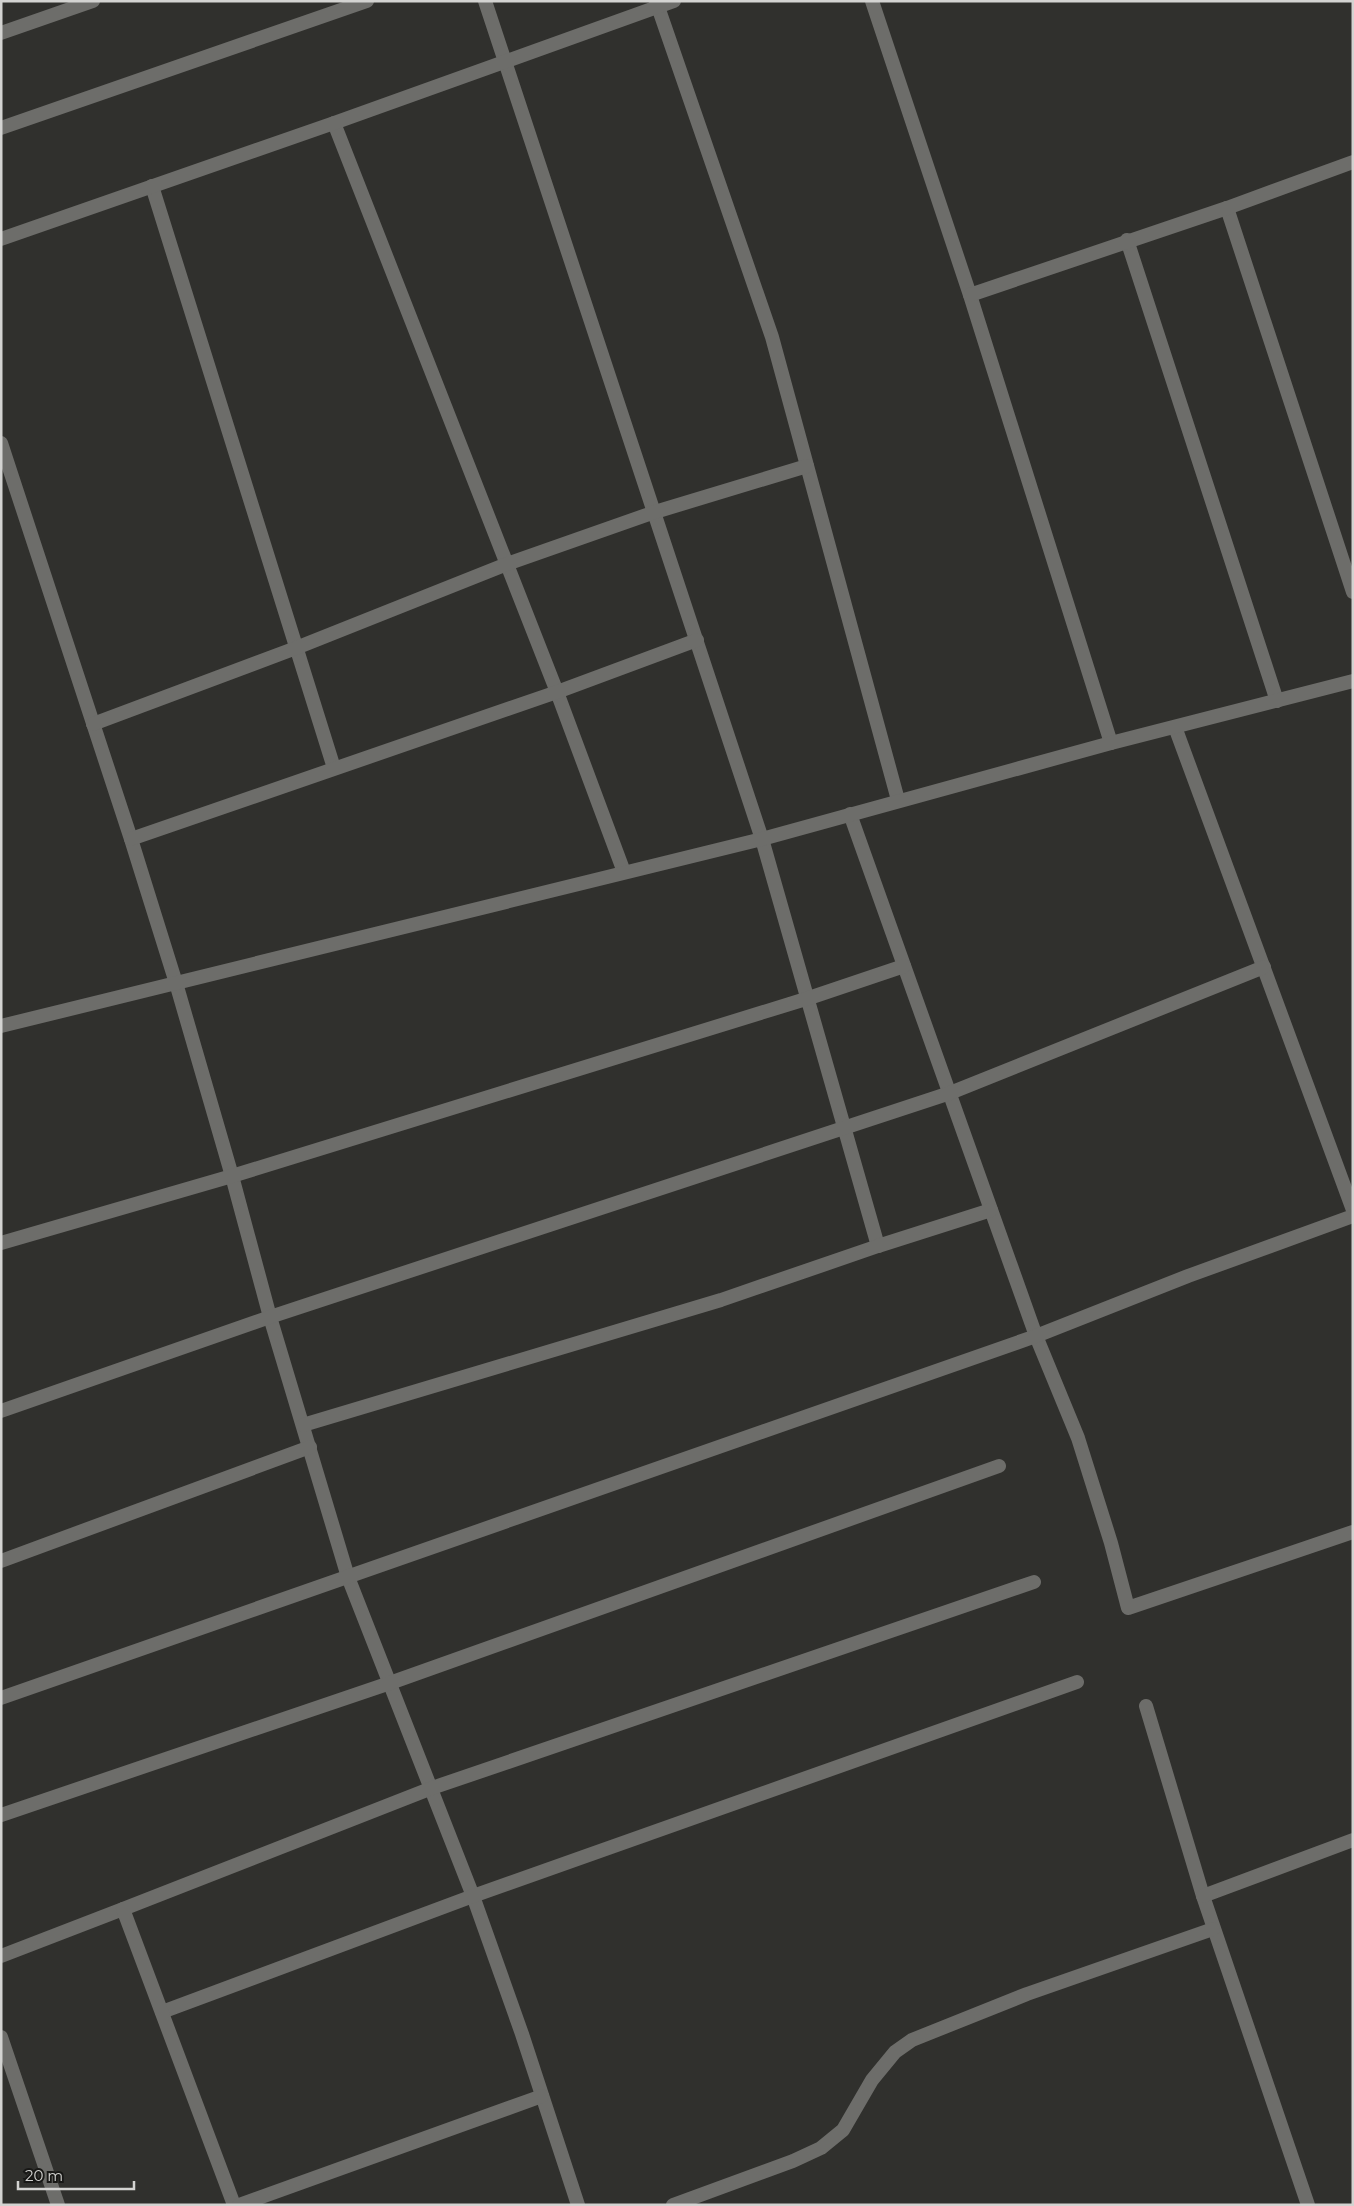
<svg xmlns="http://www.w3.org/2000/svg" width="1354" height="2206" font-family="Montserrat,sans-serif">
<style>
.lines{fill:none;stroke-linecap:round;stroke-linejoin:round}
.service{stroke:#6d6d6a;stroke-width:14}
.minor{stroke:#6d6d6a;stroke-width:14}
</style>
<rect width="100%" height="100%" fill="#30302d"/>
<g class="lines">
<polyline class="service" points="1,1956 123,1909"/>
<g class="minor">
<polyline points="485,1 762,839 878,1246"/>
<polyline points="656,1 772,337 898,800"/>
<polyline points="872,1 970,295 1111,743"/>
<polyline points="1,33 93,1"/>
<polyline points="334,123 557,692 624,872"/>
<polyline points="1,128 367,1"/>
<polyline points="152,186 334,768"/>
<polyline points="1227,208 1353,592"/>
<polyline points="1,239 334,123 674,1"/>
<polyline points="1127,240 1277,701"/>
<polyline points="970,295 1227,208 1353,162"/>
<polyline points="1,443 131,839 176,983 232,1176 270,1317 348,1577 473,1896 522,2034 578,2205"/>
<polyline points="93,724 296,648 507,564 655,512 807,466"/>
<polyline points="1175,727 1353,1210"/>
<polyline points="850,814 1036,1336 1078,1438 1111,1543 1128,1608 1353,1532"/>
<polyline points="131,839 557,692 697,640"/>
<polyline points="1,1026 762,839 1111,743 1353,681"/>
<polyline points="1,1243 232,1176 809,998 904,966"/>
<polyline points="1,1411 270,1317 950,1093 1264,967"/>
<polyline points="303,1425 721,1300 878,1246 991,1210"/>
<polyline points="1,1561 310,1447"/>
<polyline points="1,1698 1036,1336 1188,1276 1353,1216"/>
<polyline points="1146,1706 1203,1896 1308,2205"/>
<polyline points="1,1815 390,1683 999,1466"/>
<polyline points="1203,1896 1353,1840"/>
<polyline points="162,2012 473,1896 1077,1682"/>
<polyline points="1,2037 58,2205"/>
<polyline points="234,2205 123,1909 432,1788 1034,1582"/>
<polyline points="239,2205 542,2096"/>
<polyline points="673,2205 793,2161 821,2148 843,2130 872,2080 895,2052 912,2040 1027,1994 1213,1929"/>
</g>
</g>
<rect width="1354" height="2206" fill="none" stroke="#d3d3d1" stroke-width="5"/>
<path d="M18 2181v8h116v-8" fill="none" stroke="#d3d3d1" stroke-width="2.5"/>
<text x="25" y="2181" font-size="15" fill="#d3d3d1" stroke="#181816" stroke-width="4" paint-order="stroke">20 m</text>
</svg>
